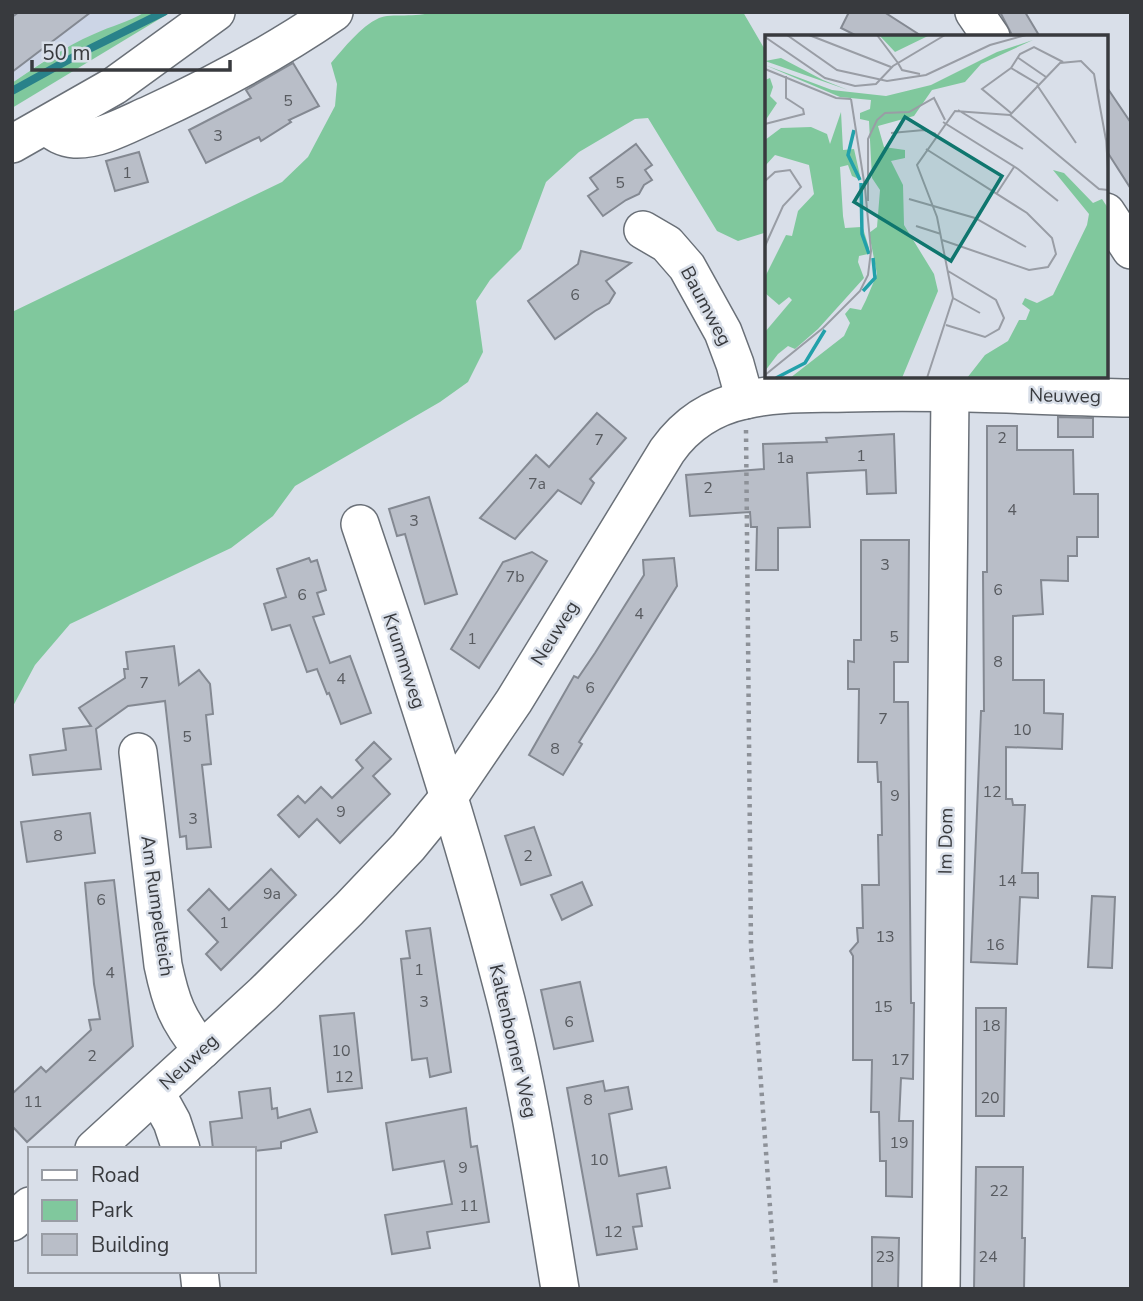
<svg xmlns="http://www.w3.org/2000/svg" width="1143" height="1301" font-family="'Nunito Sans',sans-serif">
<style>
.built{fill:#ccd5e6}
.green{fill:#80c89d}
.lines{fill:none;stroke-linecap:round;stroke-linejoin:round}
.stream{stroke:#29828a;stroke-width:8}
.building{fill:#b9bec8;stroke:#848992;stroke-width:2}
.minor-casing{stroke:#6a7078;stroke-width:40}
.path{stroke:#8d9198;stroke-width:4.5;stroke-dasharray:3.5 5;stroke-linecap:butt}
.minor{stroke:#fff;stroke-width:37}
.labels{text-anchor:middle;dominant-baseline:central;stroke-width:5;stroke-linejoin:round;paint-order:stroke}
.number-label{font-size:16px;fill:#585b60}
.street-label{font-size:19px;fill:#383a3e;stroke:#d9dfe9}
.inset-river{fill:none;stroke:#22a1aa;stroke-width:3.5}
.inset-road{fill:none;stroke:#999da5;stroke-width:2}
.view{fill:#0f766e;fill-opacity:0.15;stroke:#0f766e;stroke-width:3.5}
.inset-edge{fill:none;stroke:#383a3e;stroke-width:3.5}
</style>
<rect width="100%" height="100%" fill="#d9dfe9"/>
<polygon class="built" points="12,12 145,12 122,25 96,33 55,53 12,83"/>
<g class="green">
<path d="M145 12H171L12 108V83C39 65 64 47 94 34 111 26 129 22 145 12Z"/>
<path d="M433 12H743L767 53V232L738 241 717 231 648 118 635 119 579 152 546 182 521 249 490 280 476 301 483 352 468 382 440 402 295 486 273 516 231 548 70 624 35 665 12 708V312L282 182 308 157 335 106 337 84 331 63C345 47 360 27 379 18 391 13 417 18 433 12Z"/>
</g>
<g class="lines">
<polyline class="stream" points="12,91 79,54 164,12"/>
</g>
<g class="building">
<polygon points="19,12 91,12 12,72 12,17"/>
<polygon points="849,12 884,12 923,37 859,37 841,28"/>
<polygon points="1000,12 1025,12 1040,37 1013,37"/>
<polygon points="293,63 319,106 289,120 291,122 261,141 259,137 206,163 189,130 251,98 246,90"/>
<polygon points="1106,86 1131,123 1131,189 1106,150"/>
<polygon points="636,144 652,165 645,170 652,180 644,185 639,194 626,200 603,216 588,196 598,189 590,178"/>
<polygon points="139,152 148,182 115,191 106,161"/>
<polygon points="581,251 631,263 606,281 615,293 609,303 595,311 555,339 528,301 578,264"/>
<polygon points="597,413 626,438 590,479 594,483 581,504 558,490 515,539 480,518 536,455 549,467"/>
<polygon points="1058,417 1093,418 1093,437 1058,437"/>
<polygon points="987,426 1017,426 1017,450 1073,450 1074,494 1098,494 1098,537 1077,537 1077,556 1068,556 1068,581 1041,580 1043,614 1013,616 1013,680 1044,680 1044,713 1063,714 1062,749 1006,747 1006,799 1012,799 1013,805 1025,805 1022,873 1038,873 1038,898 1020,897 1017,964 971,962 981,711 984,711 983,572 987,572"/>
<polygon points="894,434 896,493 867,494 866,470 807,473 810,527 778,528 778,570 756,570 757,527 751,527 750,512 690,516 686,475 764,469 763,444 827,442 826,438"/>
<polygon points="429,497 457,594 425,604 405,534 397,536 389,509"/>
<polygon points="861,540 909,540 908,662 894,662 894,702 908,702 911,1003 914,1003 913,1079 901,1078 899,1121 913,1121 912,1197 886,1196 886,1161 880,1161 879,1112 871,1112 872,1060 853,1060 853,956 850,951 858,942 857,928 863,928 862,885 879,885 878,835 882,835 881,782 878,782 877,762 858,762 859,689 848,689 848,661 854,662 854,640 861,640"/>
<polygon points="532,552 547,561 479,668 451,649 503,562"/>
<polygon points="309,558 311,562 317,560 326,590 317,593 324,614 313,617 330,663 350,656 371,713 341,724 329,693 327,694 317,669 307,672 290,625 272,630 264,604 286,597 277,569"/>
<polygon points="674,558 677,586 579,742 582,744 563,775 529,755 574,676 578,678 595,653 644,575 643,560"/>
<polygon points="174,646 179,685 199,670 210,684 213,714 206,715 211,764 202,765 211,847 187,849 186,836 180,837 165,701 128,706 96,729 101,769 33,775 30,755 66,750 63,729 91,726 79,708 125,678 124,669 128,669 126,652"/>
<polygon points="374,742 391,759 373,776 390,794 340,843 317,819 299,837 278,815 298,796 305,803 321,787 332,798 363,768 356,760"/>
<polygon points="90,813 95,853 27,862 21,822"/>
<polygon points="534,827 551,875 521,885 505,836"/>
<polygon points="271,869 296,895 221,970 206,954 218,942 188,910 209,889 229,910"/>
<polygon points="114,880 133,1046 27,1142 12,1126 12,1094 41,1067 46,1072 91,1030 89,1020 100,1019 94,984 85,883"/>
<polygon points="582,882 592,905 562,920 551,895"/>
<polygon points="1092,896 1115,897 1112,968 1088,967"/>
<polygon points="430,928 451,1072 430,1077 427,1058 412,1060 401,959 410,958 406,931"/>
<polygon points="580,982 593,1041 554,1049 541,990"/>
<polygon points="976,1008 1006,1008 1004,1116 976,1116"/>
<polygon points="354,1013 362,1088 328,1092 320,1016"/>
<polygon points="603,1081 605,1091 628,1087 632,1109 609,1114 619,1176 666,1167 670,1188 637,1194 642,1226 633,1227 637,1249 597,1255 567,1088"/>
<polygon points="270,1088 272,1109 277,1108 278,1118 310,1109 317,1132 281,1142 281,1148 254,1151 254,1149 213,1149 210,1122 242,1118 239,1092"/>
<polygon points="466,1108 471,1147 477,1146 489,1222 427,1232 430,1248 392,1254 385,1215 452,1204 444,1161 393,1170 386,1123"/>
<polygon points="976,1167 1023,1167 1022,1238 1025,1238 1024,1289 974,1289"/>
<polygon points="872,1237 899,1238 898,1289 872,1289"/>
</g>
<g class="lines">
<defs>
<g id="minor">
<polyline points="974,12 991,37"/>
<path d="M46 126C55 133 63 138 75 139 100 140 128 124 151 114 214 85 276 52 334 12"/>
<polyline points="12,144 114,86 216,12"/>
<polyline points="1106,212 1131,250"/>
<polyline points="643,230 667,244 687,267 723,332 735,364 745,400"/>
<path d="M360 524C411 675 461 827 501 981 528 1082 543 1186 560 1289"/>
<path d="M138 752 163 965C171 1003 177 1019 202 1050"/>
<polyline points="156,1093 172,1122 181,1149"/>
<path d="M94 1149 263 994 349 909 408 847 448 798 514 701 667 451C686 424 712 407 745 400 778 392 813 394 847 393 941 390 1036 396 1131 398"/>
<polyline points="12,1222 30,1206"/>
<polyline points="199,1271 201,1289"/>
<polyline points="941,1289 950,394"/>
</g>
</defs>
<use href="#minor" class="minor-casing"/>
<polyline class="path" points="746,430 751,947 776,1289"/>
<use href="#minor" class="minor"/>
</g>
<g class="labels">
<g class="number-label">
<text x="288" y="101">5</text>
<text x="218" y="136">3</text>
<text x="127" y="173">1</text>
<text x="620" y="183">5</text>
<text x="575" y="295">6</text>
<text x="1002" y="438">2</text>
<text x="599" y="440">7</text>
<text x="861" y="456">1</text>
<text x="785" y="458">1a</text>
<text x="537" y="484">7a</text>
<text x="708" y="488">2</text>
<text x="1012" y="510">4</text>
<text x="414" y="521">3</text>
<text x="885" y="565">3</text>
<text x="515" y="577">7b</text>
<text x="998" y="590">6</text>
<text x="302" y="595">6</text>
<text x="639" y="614">4</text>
<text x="894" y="637">5</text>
<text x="472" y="639">1</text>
<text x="998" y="662">8</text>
<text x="341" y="679">4</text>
<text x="144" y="683">7</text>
<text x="590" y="688">6</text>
<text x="883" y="719">7</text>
<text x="1022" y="730">10</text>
<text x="187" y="737">5</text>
<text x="555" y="749">8</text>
<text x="992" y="792">12</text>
<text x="895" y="796">9</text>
<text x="341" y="812">9</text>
<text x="193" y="819">3</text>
<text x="58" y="836">8</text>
<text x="528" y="856">2</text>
<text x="1007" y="881">14</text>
<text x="272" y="894">9a</text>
<text x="101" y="900">6</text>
<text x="224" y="923">1</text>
<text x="885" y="937">13</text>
<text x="995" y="945">16</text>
<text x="419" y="970">1</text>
<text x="110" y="973">4</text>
<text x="424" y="1002">3</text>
<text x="883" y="1007">15</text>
<text x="569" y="1022">6</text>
<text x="991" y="1026">18</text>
<text x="341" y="1051">10</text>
<text x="92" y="1056">2</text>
<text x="900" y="1060">17</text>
<text x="344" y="1077">12</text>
<text x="990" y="1098">20</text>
<text x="588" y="1100">8</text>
<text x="33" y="1102">11</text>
<text x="899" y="1143">19</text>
<text x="599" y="1160">10</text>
<text x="463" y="1168">9</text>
<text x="999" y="1191">22</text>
<text x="469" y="1206">11</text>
<text x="613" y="1232">12</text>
<text x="885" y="1257">23</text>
<text x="988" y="1257">24</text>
</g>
<g class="street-label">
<text transform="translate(706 306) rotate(62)">Baumweg</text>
<text transform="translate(1065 396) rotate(1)">Neuweg</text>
<text transform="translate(555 633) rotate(-58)">Neuweg</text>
<text transform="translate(404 661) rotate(72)">Krummweg</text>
<text transform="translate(946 841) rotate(-89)">Im Dom</text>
<text transform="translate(157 906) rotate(82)">Am Rumpelteich</text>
<text transform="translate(513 1041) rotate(77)">Kaltenborner Weg</text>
<text transform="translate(189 1062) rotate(-43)">Neuweg</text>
</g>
</g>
<g transform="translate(765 35)">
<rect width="343" height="343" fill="#d9dfe9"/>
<path d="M114 0H165L130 17ZM268 5 216 29 200 47 167 55 149 81 113 91 119 112 140 115V123L126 126 138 150 139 190 169 239 173 256 137 343H25L79 301 85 288 80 279 85 273 96 275 101 265 112 239 104 198 112 192 115 155 107 143 104 86 95 84V78L105 74 106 65 75 62 0 30 67 55 121 61 166 50 232 17ZM16 23 58 45 83 55 0 26ZM5 43 8 52 5 61 12 68 0 86V45ZM76 77 78 115 89 114 96 145 87 141 83 130 75 132 78 181 80 193 96 192 97 148V190L104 213 103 219 94 221 93 227 99 243 53 294 30 314 23 311 13 319 0 336V297L27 265 24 262 14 270 0 258V242L21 200 27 201 33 176 49 159 44 130 10 120 0 131V105L16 93 46 92 62 99 65 109ZM288 135 299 138 328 168 337 164 343 173V343H202L220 320 243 306 254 285H261L265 275 257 269 260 263 272 268 288 260 322 190 324 179Z" fill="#80c89d"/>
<path class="inset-river" d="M89 95 83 120 95 145M96 148 97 199 104 219M98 256 110 243 108 223M11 343 40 328 60 295"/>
<path class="inset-road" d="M22 0 72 35 122 46 161 40 225 10 261 0M44 0 126 32M112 0 133 28M0 2 60 43 90 51 111 49 128 31 180 0M252 22 281 42M133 28 137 35 155 39M246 33 255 19 269 12 298 27M246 33 273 49M0 34 71 63 86 64M272 50 311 108M193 75 258 114M246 78 217 54 246 33M245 80 295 28 316 26 329 39 341 105M245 80 334 154 343 155M178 87 253 134 293 166M0 89 39 79 38 74 21 63V41M126 98 159 95 171 99M341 103 343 134M161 114 262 178 287 203 291 219 283 232 264 235 177 205M0 146 10 137 25 135 36 152 18 171 0 211M232 158 249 132M144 164 210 183 261 212M103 166V104L112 85 120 78 144 77 169 63 180 85M151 191 176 199M188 263 215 278M181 290 220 302 234 294 239 283 231 265 183 236M0 340 58 293 95 256 103 240 106 216 100 153 86 64M162 343 188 263 172 182 152 130 190 76 245 80"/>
<path class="view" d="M140 82 237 141 186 226 89 167Z"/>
<rect width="343" height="343" class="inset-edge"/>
</g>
<rect width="1143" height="1301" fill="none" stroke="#383a3e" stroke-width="28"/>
<rect x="28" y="1147" width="228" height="126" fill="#d9dfe9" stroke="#999da5" stroke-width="2"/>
<rect x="42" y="1170" width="35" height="10" fill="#ffffff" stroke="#999da5" stroke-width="2"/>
<text x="91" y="1182" font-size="21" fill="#383a3e">Road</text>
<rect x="42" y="1200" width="35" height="21" fill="#80c89d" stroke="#999da5" stroke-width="2"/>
<text x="91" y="1217" font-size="21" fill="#383a3e">Park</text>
<rect x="42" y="1234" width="35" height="21" fill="#b9bec8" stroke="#999da5" stroke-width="2"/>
<text x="91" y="1252" font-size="21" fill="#383a3e">Building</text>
<path d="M32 60v10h198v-10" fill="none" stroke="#383a3e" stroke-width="3.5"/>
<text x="42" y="60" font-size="21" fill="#383a3e" stroke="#d9dfe9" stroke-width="5" paint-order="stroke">50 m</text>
</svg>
